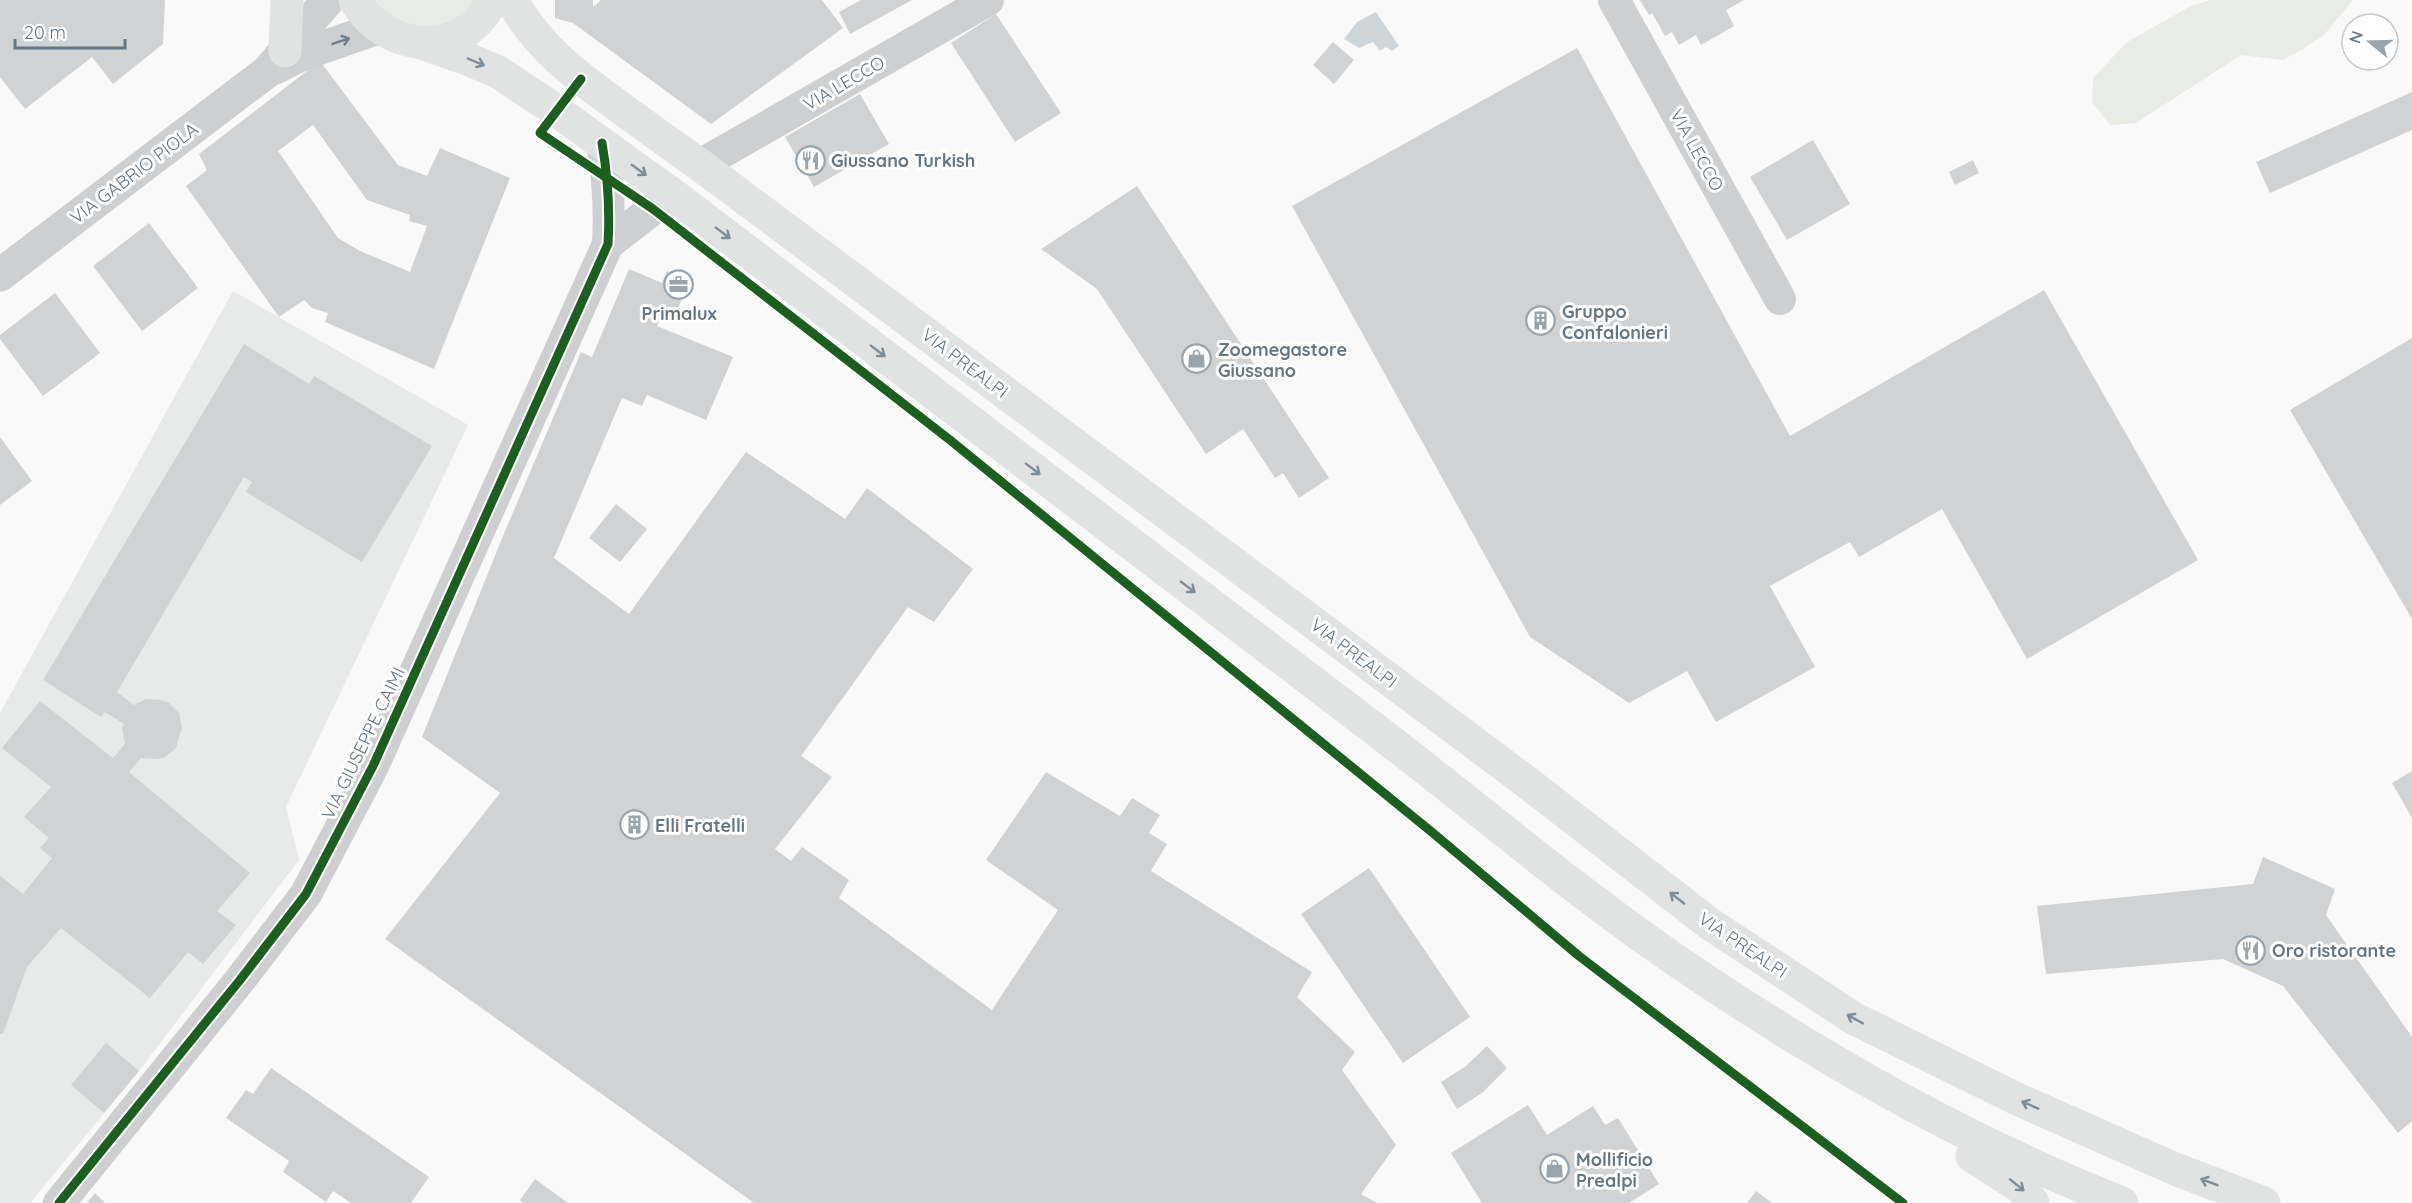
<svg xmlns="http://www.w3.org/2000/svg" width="2412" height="1203" font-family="Quicksand,sans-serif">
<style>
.built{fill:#e8e9e9}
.green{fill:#e8ebe6}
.water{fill:#ced6d9}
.building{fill:#d0d2d3;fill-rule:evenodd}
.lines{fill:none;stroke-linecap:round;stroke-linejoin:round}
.minor{stroke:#cecfd0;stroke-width:32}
.tertiary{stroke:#cecfd0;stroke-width:33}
.secondary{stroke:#e1e2e2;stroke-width:33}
.cycleway-casing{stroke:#fff;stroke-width:13}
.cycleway{stroke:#1b5e20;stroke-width:9}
.oneway{stroke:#707f8b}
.oneway2{stroke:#7e8c96}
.labels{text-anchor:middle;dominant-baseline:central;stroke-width:6;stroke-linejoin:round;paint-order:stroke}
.street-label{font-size:18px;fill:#657683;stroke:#fff}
.poi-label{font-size:18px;font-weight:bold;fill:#657683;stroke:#fff;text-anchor:start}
</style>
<rect width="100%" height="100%" fill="#f9f9f9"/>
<polygon class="built" points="233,291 468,425 286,807 299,860 139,1071 30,1203 0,1203 0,713"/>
<g class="green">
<polygon points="372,0 476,0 459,18 431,29 400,24"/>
<polygon points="2210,0 2353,0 2324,35 2303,49 2283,60 2241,55 2136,123 2110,125 2092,102 2093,78 2127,42 2191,6"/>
</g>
<polygon class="water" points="1376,12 1399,46 1392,51 1386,47 1380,51 1373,42 1359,48 1344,39 1357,22"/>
<g class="building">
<polygon points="0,0 165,0 163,44 113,84 92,57 25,109 0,77"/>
<polygon points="555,0 593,0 593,7 601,0 822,0 843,28 711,124 573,23 555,18"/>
<polygon points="861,0 912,0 850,34 839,12"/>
<polygon points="1640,0 1744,0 1726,10 1734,26 1701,45 1696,35 1679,45 1672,32 1665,36 1652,13 1649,15"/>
<polygon points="996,14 1061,113 1015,142 951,43"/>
<polygon points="1333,42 1354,60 1334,84 1313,65"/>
<polygon points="1577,48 1790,436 2044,290 2198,560 2027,659 1942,509 1859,557 1850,542 1770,586 1815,667 1716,722 1687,671 1629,703 1530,637 1292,206"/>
<path d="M320 61 398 165 427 176 440 148 510 178 434 369 325 322 328 313 312 308 304 300 279 317 186 186 207 170 199 154ZM313 125 367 200 410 215 409 221 427 226 410 272 360 251 338 238 278 151Z"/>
<polygon points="2412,92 2412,130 2270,193 2256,162"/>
<polygon points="860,94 889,144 814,187 785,137"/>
<polygon points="1813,140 1850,204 1787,240 1750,177"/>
<polygon points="1973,160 1979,173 1955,185 1949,172"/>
<polygon points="1137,186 1329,478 1299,498 1283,473 1275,478 1243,429 1206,454 1097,289 1041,249"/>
<polygon points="149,223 198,288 142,331 93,266"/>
<polygon points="629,269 662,283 667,271 690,281 672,322 661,317 657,326 733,357 706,420 647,395 642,406 622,398 554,558 629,614 746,452 845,519 867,488 973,569 934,622 908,607 801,756 832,777 775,849 791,861 802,847 849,880 839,898 992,1010 1058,910 986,860 1046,772 1120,816 1132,798 1160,815 1149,833 1167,844 1151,871 1312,972 1297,997 1355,1052 1342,1070 1396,1145 1361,1194 1377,1203 754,1203 385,939 500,793 422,737 503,536 581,352 592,357"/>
<polygon points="55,293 100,353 43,396 0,339 0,335"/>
<polygon points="2412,338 2412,619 2290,410"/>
<polygon points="244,344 309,384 314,376 432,446 362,562 246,492 252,482 244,477 117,692 134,705 146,699 161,700 169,703 179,713 182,727 176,748 165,757 158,759 141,758 129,772 250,873 217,911 236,925 203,964 188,952 150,998 61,928 27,967 3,1034 0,1034 0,876 23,894 52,858 40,848 49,838 24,817 51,787 2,748 40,701 113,758 125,744 122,729 124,724 105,712 101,717 43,680"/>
<polygon points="0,437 32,481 0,505"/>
<polygon points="616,504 647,529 620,562 589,538"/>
<polygon points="2412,771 2412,818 2392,783"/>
<polygon points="2263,857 2335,889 2326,915 2412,1037 2412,1121 2398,1133 2283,986 2223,959 2046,974 2037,906 2253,884"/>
<polygon points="1369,868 1470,1017 1403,1063 1301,914"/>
<polygon points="106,1043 139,1071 104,1113 71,1085"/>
<polygon points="1487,1046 1507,1068 1482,1093 1457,1109 1441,1082 1466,1066"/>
<polygon points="271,1068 429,1177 411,1203 351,1203 333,1191 326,1202 283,1172 289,1161 226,1118 246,1090 253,1094"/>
<polygon points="1528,1105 1547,1135 1593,1106 1605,1125 1618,1118 1659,1184 1629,1203 1482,1203 1451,1153"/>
<polygon points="535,1179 568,1203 523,1203 520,1200"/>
<polygon points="1756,1191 1772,1203 1747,1203"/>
<polygon points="95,1193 105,1203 87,1203"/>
</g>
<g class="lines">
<g class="minor">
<polyline points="1614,0 1780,299"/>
<polyline points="700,165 988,0"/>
<polyline points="608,244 653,209 676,197"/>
<path d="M59 1203 240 980 306 894 373 766 608 244C610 209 608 177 602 143"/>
</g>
<g class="tertiary">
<polyline points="275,68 301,55 378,28"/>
<polyline points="0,275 268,71 328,0"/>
</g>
<g class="secondary">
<path d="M355 0C385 53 464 60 492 0"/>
<path d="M512 0C537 47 576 75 618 106 645 126 672 145 700 165L1520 777 1710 924 1853 1018 2017 1099 2175 1169 2264 1203"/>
<path d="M421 43 470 60 498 72 557 111 676 197C907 373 1138 548 1368 724 1467 799 1562 881 1664 952 1807 1051 1960 1139 2122 1203"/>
<polyline points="285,51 287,0"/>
<polyline points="1972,1156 2023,1189 2033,1203"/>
</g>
<defs>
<g id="cycleway">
<polyline points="581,79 540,133 653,209 950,440 1433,833 1579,956 1903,1203"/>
<path d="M59 1203 240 980 306 894 373 766 608 244C610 209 608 177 602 143"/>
</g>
</defs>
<use href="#cycleway" class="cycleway-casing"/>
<use href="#cycleway" class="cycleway"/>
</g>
<defs><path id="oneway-shaft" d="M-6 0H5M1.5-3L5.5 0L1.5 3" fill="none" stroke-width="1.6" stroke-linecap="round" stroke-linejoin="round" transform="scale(1.5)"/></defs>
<use class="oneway" href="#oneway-shaft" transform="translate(341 41) rotate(-19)"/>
<g class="oneway2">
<use href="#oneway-shaft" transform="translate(476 62) rotate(23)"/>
<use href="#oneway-shaft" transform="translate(639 170) rotate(36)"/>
<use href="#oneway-shaft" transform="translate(723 233) rotate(37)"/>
<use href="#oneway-shaft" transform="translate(878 351) rotate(37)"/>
<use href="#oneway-shaft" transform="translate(1033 469) rotate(37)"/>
<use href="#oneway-shaft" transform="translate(1188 587) rotate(37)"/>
<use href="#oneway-shaft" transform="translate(1677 898) rotate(-142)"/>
<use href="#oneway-shaft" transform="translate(1855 1019) rotate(-151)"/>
<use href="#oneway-shaft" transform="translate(2030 1105) rotate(-156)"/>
<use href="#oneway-shaft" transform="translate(2209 1182) rotate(-159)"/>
<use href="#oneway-shaft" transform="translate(2017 1185) rotate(39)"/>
</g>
<defs>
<symbol id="restaurant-ring" viewBox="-11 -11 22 22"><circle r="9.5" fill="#fff" stroke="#99a4ac" stroke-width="1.5"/><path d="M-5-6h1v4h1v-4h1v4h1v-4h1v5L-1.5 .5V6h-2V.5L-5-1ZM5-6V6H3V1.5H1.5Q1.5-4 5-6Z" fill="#99a4ac"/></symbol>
<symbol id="office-ring" viewBox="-11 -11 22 22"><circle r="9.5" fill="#fff" stroke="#99a4ac" stroke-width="1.5"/><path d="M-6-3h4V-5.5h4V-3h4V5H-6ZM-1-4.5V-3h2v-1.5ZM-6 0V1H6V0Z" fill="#99a4ac"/></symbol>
<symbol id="building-ring" viewBox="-11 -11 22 22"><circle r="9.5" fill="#fff" stroke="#99a4ac" stroke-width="1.5"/><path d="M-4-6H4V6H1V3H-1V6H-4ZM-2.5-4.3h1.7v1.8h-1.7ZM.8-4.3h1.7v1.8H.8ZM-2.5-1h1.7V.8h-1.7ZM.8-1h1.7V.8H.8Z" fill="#99a4ac"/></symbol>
<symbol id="shop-ring" viewBox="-11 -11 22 22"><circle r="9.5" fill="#fff" stroke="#99a4ac" stroke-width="1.5"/><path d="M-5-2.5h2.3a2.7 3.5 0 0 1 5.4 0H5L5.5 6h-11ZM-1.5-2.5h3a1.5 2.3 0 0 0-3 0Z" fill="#99a4ac"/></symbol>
</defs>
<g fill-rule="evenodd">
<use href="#restaurant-ring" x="794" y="144" width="33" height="33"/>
<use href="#office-ring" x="662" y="268" width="33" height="33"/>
<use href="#building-ring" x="1524" y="304" width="33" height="33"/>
<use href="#shop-ring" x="1180" y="342" width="33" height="33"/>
<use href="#building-ring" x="618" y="808" width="33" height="33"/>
<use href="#restaurant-ring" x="2234" y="934" width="33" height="33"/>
<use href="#shop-ring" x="1538" y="1152" width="33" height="33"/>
</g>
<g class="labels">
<g class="street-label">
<text transform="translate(844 83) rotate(-30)">VIA LECCO</text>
<text transform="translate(1697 150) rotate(61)">VIA LECCO</text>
<text transform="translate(134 173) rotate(-37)">VIA GABRIO PIOLA</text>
<text transform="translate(965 363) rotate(37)">VIA PREALPI</text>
<text transform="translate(1354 653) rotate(37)">VIA PREALPI</text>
<text transform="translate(363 743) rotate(-64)">VIA GIUSEPPE CAIMI</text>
<text transform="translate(1743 945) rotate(34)">VIA PREALPI</text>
</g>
<g class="poi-label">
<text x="831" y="160">Giussano Turkish</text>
<text x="1562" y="311">Gruppo<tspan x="1562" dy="21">Confalonieri</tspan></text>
<text x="679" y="313" text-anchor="middle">Primalux</text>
<text x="1218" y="349">Zoomegastore<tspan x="1218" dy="21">Giussano</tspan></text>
<text x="655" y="825">Elli Fratelli</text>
<text x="2272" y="950">Oro ristorante</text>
<text x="1576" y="1159">Mollificio<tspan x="1576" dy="21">Prealpi</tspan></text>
</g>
</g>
<g transform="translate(2370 42) rotate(289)"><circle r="28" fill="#ffffff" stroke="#c1c8cd" stroke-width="1.5"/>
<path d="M0-4.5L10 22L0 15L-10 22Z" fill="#99a4ac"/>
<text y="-9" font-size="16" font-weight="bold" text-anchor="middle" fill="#657683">N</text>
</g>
<path d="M15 39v9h110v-9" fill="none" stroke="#657683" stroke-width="3"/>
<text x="24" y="39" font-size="18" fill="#657683" stroke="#ffffff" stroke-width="4.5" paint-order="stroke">20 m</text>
</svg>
